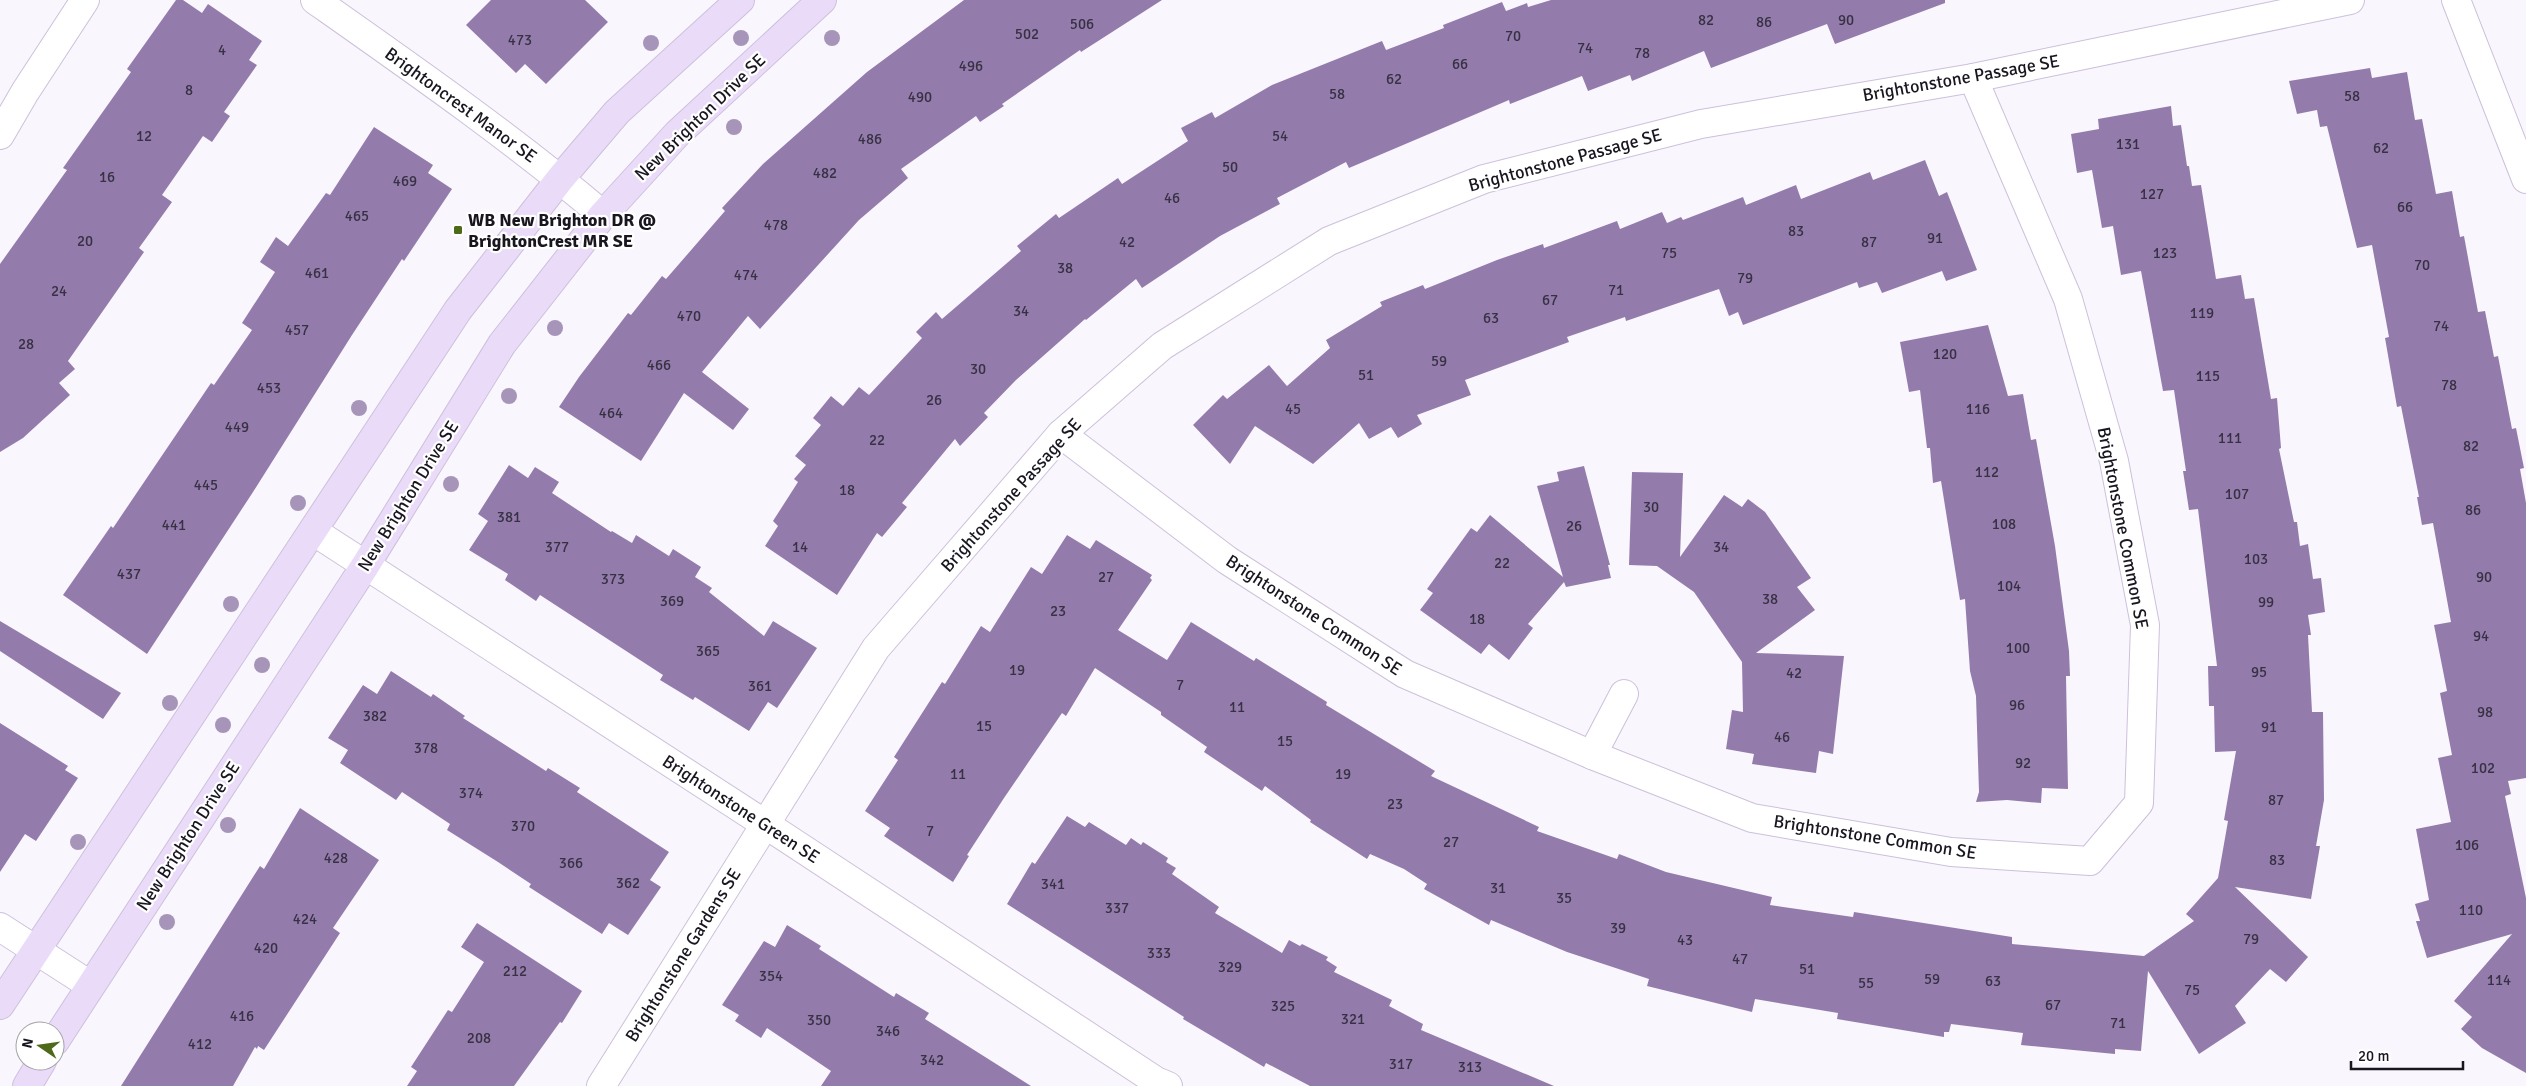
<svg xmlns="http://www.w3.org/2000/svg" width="2526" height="1086" font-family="Signika,sans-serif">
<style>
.building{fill:#937cac}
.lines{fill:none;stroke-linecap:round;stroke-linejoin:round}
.street-casing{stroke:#cdc0dc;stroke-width:30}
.secondary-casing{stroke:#cdc0dc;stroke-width:30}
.street{stroke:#fff;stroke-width:28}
.secondary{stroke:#eadcf8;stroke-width:28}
.tree{fill:#a694b9}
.poi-dot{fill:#4f691b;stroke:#fff;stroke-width:2}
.labels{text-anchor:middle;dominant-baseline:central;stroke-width:4.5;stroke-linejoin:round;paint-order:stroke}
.number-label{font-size:15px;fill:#383043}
.street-label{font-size:18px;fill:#1a1620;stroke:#fff}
.poi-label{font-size:18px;font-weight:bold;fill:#1a1620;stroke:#fff;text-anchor:start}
</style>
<rect width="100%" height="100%" fill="#f9f7fd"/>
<g class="building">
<polygon points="176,0 183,0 202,13 208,4 262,41 249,60 257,65 224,112 230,116 212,142 203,136 162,195 172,202 139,248 144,252 68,361 75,369 59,383 70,395 23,438 0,452 0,264 67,170 63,168 131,72 127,69"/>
<polygon points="491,0 585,0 608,22 546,84 525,64 516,73 466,25"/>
<polygon points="964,0 1162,0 1081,52 1080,50 1002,104 1004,106 980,122 976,116 901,169 908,178 859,220 760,329 748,316 702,372 749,409 733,430 684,393 641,461 559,407 579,377 628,313 631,315 662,276 666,279 725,211 722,208 763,164 867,72"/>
<polygon points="1551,0 1945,0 1945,3 1835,44 1827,24 1711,68 1704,51 1632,81 1630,75 1588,91 1582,76 1510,104 1509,100 1349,168 1346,162 1277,198 1280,204 1220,236 1142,288 1136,279 1086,320 1085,319 1016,380 984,413 988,417 960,446 955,439 902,503 907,507 882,537 877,533 837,595 765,546 778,526 773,521 798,482 794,479 806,465 795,456 821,425 813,418 831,396 843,406 859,387 869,395 922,338 916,332 936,312 942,319 1021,251 1017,246 1056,214 1059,218 1118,178 1122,184 1188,141 1181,128 1212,112 1215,118 1272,85 1382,41 1386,50 1444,28 1443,25 1502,2 1506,11 1527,3 1528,7"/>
<polygon points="2370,68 2372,78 2407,72 2415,120 2422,119 2436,194 2452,191 2460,237 2464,236 2478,312 2485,311 2494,357 2498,356 2512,429 2516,428 2524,468 2520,469 2526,503 2526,778 2508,781 2511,794 2505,796 2526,898 2526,1073 2482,1048 2461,1029 2472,1017 2454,1001 2512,934 2427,958 2416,921 2420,921 2415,904 2429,900 2416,829 2451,822 2438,758 2452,755 2440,693 2447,691 2434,625 2451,622 2433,523 2422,525 2417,497 2419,497 2401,406 2397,407 2385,338 2389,337 2372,245 2357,248 2327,126 2320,127 2317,110 2297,114 2289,81"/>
<polygon points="2171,106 2173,126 2181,125 2187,166 2189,166 2192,186 2201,185 2216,279 2241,275 2245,299 2254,298 2271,399 2277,398 2281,448 2279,449 2294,522 2297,522 2300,546 2308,544 2313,579 2321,578 2325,612 2308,615 2311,635 2308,635 2312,712 2323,712 2324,800 2316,846 2320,846 2311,899 2235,887 2308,957 2286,982 2270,969 2235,1006 2246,1023 2199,1054 2148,971 2141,1051 2115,1049 2115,1054 2021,1045 2023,1033 1951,1024 1949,1032 1944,1032 1944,1037 1837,1019 1838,1013 1755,999 1752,1012 1647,986 1649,979 1567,952 1491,920 1489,925 1424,889 1427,884 1404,869 1370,854 1367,859 1310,822 1311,820 1265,786 1262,791 1204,752 1207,747 1161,715 1161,712 1095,668 1066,716 1062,713 1004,798 967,855 969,856 953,882 884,836 890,828 865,811 898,760 894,757 942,682 945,684 981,626 990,632 1031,567 1042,574 1067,535 1090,549 1096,540 1152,575 1150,578 1152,580 1118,630 1167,660 1191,622 1254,661 1256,658 1327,702 1326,705 1435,771 1431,776 1539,827 1537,831 1617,859 1619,854 1666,872 1772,897 1770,905 1853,917 1854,912 2012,937 2012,944 2144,956 2194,921 2186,914 2218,878 2228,821 2224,820 2236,751 2215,752 2214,706 2209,706 2208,666 2217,666 2198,509 2189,510 2183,471 2186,471 2174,390 2163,391 2141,271 2121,275 2113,226 2102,228 2092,170 2077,173 2071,134 2099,129 2098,119"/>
<polygon points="374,127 433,165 428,173 452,189 404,261 402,259 352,335 253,492 147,654 63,595 111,526 113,528 211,383 214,385 252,330 242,323 275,272 260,262 276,237 288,246 326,193 330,195"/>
<polygon points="1925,160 1939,196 1947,192 1977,270 1946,281 1942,271 1882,293 1877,282 1859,288 1857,282 1743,325 1738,312 1729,316 1719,289 1626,321 1625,317 1567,337 1569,342 1465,380 1471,395 1417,415 1422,424 1398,438 1391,427 1369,439 1359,423 1313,464 1255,426 1230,464 1193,425 1223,395 1227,399 1269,365 1287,386 1330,348 1326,340 1382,306 1380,302 1423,285 1425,289 1497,260 1543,244 1544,248 1617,221 1620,229 1662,212 1667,223 1681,217 1683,220 1743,197 1746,205 1796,185 1801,199 1870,172 1873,180"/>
<polygon points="1988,325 2008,396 2023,394 2031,440 2036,439 2055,546 2069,651 2070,676 2066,676 2068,789 2042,788 2041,803 2007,800 1976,802 1979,792 1976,696 1970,671 1965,599 1960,600 1941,481 1933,483 1930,448 1927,448 1920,390 1909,392 1900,342"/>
<polygon points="509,465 528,478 535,467 559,482 552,493 611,532 612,531 632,543 636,535 669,556 673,549 701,567 695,577 712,588 709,592 764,636 773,621 817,648 777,708 768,702 749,731 695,697 693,700 660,680 663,675 540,595 536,601 505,580 508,574 469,550 488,521 478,514"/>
<polygon points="1584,466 1610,565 1608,565 1611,578 1566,587 1564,582 1528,624 1533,628 1509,660 1489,644 1481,654 1420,610 1433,593 1427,589 1471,528 1477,532 1490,515 1563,577 1537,486 1559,481 1557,472"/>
<polygon points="1632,472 1683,473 1680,557 1724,495 1742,507 1748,499 1765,512 1811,578 1797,587 1815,610 1756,653 1844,656 1833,754 1819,751 1816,773 1752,764 1754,754 1726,749 1732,710 1743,712 1742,662 1694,592 1657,566 1629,565"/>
<polygon points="0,621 121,693 103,719 0,651"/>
<polygon points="391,671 431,697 433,694 465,716 463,718 546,771 548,768 580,788 577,792 669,852 650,880 661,887 628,935 609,923 602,934 529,887 531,884 498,862 447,830 450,824 402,792 396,800 340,763 348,750 328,738 363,685 377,694"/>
<polygon points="0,723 68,766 65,770 78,778 36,841 25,834 0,872"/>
<polygon points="300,808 379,860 333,928 340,933 264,1050 258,1046 257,1049 255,1047 233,1086 121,1086 260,866 264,869"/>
<polygon points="1067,816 1085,827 1089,822 1126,845 1131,838 1141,845 1143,842 1168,858 1166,862 1176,868 1172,874 1219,907 1215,913 1282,953 1289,940 1300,946 1302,944 1328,957 1326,960 1337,967 1334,972 1392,1000 1389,1006 1423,1024 1421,1030 1554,1086 1310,1086 1266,1063 1264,1067 1183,1019 1184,1017 1007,904 1032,862 1035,864"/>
<polygon points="477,923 582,991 562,1023 560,1022 514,1086 407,1086 417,1071 411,1067 448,1010 452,1012 484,962 461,947"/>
<polygon points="787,925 821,946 819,949 894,997 896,993 929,1013 925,1019 1031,1086 821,1086 831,1071 767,1028 761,1038 735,1021 739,1015 722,1005 764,941 775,947"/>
</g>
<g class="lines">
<defs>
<g id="street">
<path d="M315 0C413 69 512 138 603 215"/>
<polyline points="2456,0 2526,179"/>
<polyline points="0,135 25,92 85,0"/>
<polyline points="1061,434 1227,560 1405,674 1592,755 1752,818 1951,852 2090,861 2139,803 2145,625 2114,461 2068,299 1973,78"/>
<polyline points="313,531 765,824 1156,1081 1168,1086"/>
<polyline points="1592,755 1624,694"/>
<polyline points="0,927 90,985"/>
<polyline points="601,1086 876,648 1061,434 1162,346 1329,241 1484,179 1701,124 1973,78 2350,0"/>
</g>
<g id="secondary">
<polyline points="0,1005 458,310 560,179 617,112 740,0"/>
<polyline points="55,1041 365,566 502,344 603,215 677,134 822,0"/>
<polyline points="27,1086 42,1061"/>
</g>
</defs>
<use href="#street" class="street-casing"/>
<use href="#secondary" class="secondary-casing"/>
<use href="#street" class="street"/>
<use href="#secondary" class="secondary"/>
</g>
<g class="tree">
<circle cx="741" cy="38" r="8"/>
<circle cx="832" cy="38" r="8"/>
<circle cx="651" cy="43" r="8"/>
<circle cx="734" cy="127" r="8"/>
<circle cx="555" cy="328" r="8"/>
<circle cx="509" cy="396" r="8"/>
<circle cx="359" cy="408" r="8"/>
<circle cx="451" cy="484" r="8"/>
<circle cx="298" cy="503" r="8"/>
<circle cx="231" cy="604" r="8"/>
<circle cx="262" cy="665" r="8"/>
<circle cx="170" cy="703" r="8"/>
<circle cx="223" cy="725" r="8"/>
<circle cx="228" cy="825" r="8"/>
<circle cx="78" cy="842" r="8"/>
<circle cx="167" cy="922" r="8"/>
</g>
<rect class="poi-dot" x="453" y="225" width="10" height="10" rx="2.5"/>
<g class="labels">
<g class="number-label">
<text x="1706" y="20">82</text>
<text x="1846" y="20">90</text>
<text x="1764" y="22">86</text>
<text x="1082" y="24">506</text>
<text x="1027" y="34">502</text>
<text x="1513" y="36">70</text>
<text x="520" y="40">473</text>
<text x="1585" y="48">74</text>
<text x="222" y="50">4</text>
<text x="1642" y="53">78</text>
<text x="1460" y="64">66</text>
<text x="971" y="66">496</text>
<text x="1394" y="79">62</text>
<text x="189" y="90">8</text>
<text x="1337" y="94">58</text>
<text x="2352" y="96">58</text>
<text x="920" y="97">490</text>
<text x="144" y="136">12</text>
<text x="1280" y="136">54</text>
<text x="870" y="139">486</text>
<text x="2128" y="144">131</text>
<text x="2381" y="148">62</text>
<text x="1230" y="167">50</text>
<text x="825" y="173">482</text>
<text x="107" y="177">16</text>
<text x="405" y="181">469</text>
<text x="2152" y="194">127</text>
<text x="1172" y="198">46</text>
<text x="2405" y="207">66</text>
<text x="357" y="216">465</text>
<text x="776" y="225">478</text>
<text x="1796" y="231">83</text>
<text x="1935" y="238">91</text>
<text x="85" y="241">20</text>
<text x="1127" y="242">42</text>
<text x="1869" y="242">87</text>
<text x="1669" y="253">75</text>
<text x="2165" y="253">123</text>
<text x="2422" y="265">70</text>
<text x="1065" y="268">38</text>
<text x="317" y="273">461</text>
<text x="746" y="275">474</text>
<text x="1745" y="278">79</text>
<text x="1616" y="290">71</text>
<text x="59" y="291">24</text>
<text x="1550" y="300">67</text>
<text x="1021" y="311">34</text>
<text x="2202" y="313">119</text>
<text x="689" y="316">470</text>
<text x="1491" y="318">63</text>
<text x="2441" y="326">74</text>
<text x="297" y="330">457</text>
<text x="26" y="344">28</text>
<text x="1945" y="354">120</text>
<text x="1439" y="361">59</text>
<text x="659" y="365">466</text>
<text x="978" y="369">30</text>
<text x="1366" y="375">51</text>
<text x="2208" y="376">115</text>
<text x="2449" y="385">78</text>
<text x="269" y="388">453</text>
<text x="934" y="400">26</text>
<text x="1293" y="409">45</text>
<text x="1978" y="409">116</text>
<text x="611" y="413">464</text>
<text x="237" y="427">449</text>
<text x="2230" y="438">111</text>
<text x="877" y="440">22</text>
<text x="2471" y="446">82</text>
<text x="1987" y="472">112</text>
<text x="206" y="485">445</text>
<text x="847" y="490">18</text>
<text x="2237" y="494">107</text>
<text x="1651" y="507">30</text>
<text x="2473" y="510">86</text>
<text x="509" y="517">381</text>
<text x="2004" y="524">108</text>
<text x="174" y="525">441</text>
<text x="1574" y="526">26</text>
<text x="557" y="547">377</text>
<text x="800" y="547">14</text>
<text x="1721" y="547">34</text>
<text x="2256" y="559">103</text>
<text x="1502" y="563">22</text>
<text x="129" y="574">437</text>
<text x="1106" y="577">27</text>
<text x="2484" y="577">90</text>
<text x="613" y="579">373</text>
<text x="2009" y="586">104</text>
<text x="1770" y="599">38</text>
<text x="672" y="601">369</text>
<text x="2266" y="602">99</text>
<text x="1058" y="611">23</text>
<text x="1477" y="619">18</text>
<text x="2481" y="636">94</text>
<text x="2018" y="648">100</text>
<text x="708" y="651">365</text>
<text x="1017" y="670">19</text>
<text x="2259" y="672">95</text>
<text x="1794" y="673">42</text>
<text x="1180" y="685">7</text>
<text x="760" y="686">361</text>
<text x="2017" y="705">96</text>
<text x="1237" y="707">11</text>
<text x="2485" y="712">98</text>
<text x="375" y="716">382</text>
<text x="984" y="726">15</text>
<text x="2269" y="727">91</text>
<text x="1782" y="737">46</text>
<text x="1285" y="741">15</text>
<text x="426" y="748">378</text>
<text x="2023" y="763">92</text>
<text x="2483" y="768">102</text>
<text x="958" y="774">11</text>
<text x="1343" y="774">19</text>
<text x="471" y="793">374</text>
<text x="2276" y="800">87</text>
<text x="1395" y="804">23</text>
<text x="523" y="826">370</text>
<text x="930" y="831">7</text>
<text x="1451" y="842">27</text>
<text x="2467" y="845">106</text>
<text x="336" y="858">428</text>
<text x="2277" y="860">83</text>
<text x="571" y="863">366</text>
<text x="628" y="883">362</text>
<text x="1053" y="884">341</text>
<text x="1498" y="888">31</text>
<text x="1564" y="898">35</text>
<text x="1117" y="908">337</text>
<text x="2471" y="910">110</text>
<text x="305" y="919">424</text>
<text x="1618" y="928">39</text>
<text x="2251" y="939">79</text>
<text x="1685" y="940">43</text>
<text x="266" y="948">420</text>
<text x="1159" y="953">333</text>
<text x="1740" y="959">47</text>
<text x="1230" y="967">329</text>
<text x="1807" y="969">51</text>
<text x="515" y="971">212</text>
<text x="771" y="976">354</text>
<text x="1932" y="979">59</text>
<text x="2499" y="980">114</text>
<text x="1993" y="981">63</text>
<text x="1866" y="983">55</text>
<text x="2192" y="990">75</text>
<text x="2053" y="1005">67</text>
<text x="1283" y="1006">325</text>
<text x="242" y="1016">416</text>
<text x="1353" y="1019">321</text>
<text x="819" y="1020">350</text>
<text x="2118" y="1023">71</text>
<text x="888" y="1031">346</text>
<text x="479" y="1038">208</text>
<text x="200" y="1044">412</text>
<text x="932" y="1060">342</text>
<text x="1401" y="1064">317</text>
<text x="1470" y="1067">313</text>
</g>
<g class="street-label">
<text transform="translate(1961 78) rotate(-10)">Brightonstone Passage SE</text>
<text transform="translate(461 105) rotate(36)">Brightoncrest Manor SE</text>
<text transform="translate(700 117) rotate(-44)">New Brighton Drive SE</text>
<text transform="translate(1565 160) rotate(-15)">Brightonstone Passage SE</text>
<text transform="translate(1011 495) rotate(-48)">Brightonstone Passage SE</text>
<text transform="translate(408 496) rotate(-58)">New Brighton Drive SE</text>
<text transform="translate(2123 528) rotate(79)">Brightonstone Common SE</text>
<text transform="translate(1314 615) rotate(33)">Brightonstone Common SE</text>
<text transform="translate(741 809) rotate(33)">Brightonstone Green SE</text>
<text transform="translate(188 836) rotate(-57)">New Brighton Drive SE</text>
<text transform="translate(1875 837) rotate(9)">Brightonstone Common SE</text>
<text transform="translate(683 955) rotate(-58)">Brightonstone Gardens SE</text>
</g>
<g class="poi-label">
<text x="468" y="220">WB New Brighton DR @<tspan x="468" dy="21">BrightonCrest MR SE</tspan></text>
</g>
</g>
<g transform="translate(40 1046) rotate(283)"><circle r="24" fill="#ffffff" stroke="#a3a2a6"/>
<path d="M0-4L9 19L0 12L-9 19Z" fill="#4f691b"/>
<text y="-8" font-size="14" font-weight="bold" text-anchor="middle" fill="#1a1620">N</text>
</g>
<path d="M2351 1061v8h112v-8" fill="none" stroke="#1a1620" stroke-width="2.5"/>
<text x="2358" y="1061" font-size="15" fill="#1a1620" stroke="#ffffff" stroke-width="4" paint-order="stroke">20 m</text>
</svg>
